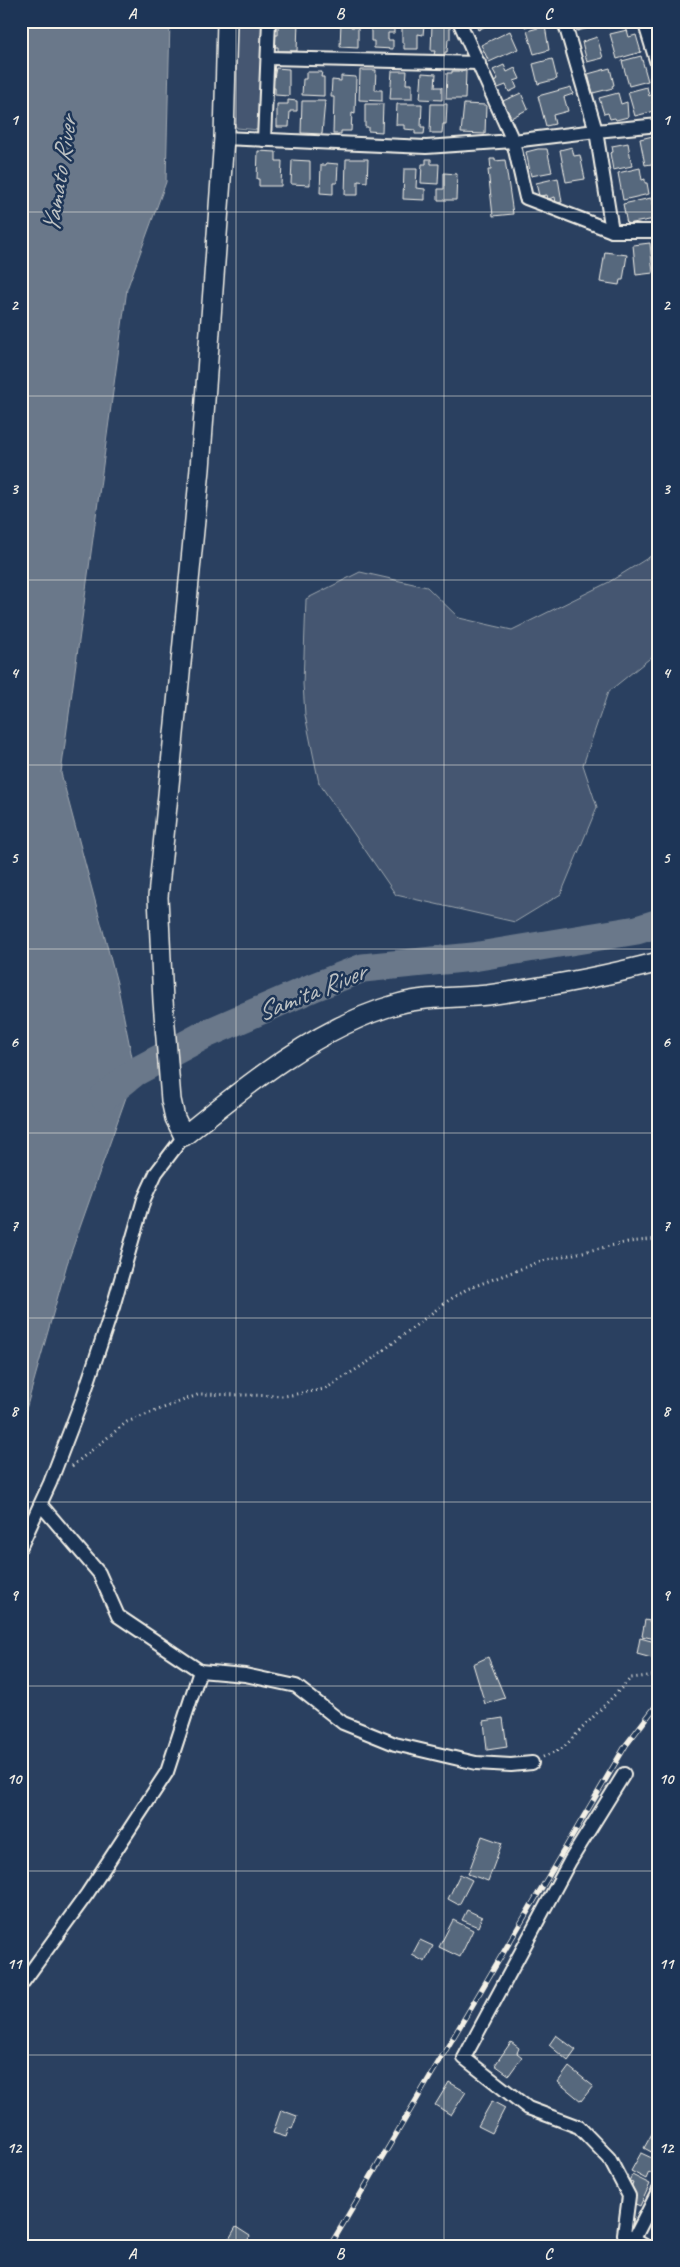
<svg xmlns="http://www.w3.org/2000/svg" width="680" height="2267" font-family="Caveat,sans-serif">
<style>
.green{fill:#445771;stroke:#9ca4ac}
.water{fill:#6a788a;stroke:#a1a8b0}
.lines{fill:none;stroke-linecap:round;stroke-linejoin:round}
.river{stroke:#6a788a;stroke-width:29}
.building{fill:#56677d;stroke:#f4f1e8}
.street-casing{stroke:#f4f1e8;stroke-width:16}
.secondary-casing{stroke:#f4f1e8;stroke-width:22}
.path{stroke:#f4f1e8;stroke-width:3;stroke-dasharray:1 4;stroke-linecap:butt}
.street{stroke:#1d3557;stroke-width:12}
.secondary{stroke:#1d3557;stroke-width:19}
.rail-casing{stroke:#f4f1e8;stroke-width:5.5}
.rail{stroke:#1d3557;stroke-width:4;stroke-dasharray:11;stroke-linecap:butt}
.grid{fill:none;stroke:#f4f1e8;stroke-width:1;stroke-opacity:0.55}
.labels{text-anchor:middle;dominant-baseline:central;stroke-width:5;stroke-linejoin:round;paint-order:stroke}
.water-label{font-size:26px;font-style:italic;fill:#bdc1c2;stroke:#1d3557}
.neatline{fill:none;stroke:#f4f1e8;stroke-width:2}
.grid-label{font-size:16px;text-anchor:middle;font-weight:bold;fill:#f4f1e8}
</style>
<rect width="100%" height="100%" fill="#2a4060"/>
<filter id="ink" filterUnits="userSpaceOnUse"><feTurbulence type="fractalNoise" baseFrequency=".02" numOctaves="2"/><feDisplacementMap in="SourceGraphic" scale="10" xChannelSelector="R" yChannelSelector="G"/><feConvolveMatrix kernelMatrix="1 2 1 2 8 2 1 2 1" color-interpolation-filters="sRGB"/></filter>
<g filter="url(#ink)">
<g class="green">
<polygon points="236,21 262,21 259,130 237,128 233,122"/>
<polygon points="659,551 659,651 608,692 583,765 597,807 561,894 515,922 396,895 319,783 305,715 303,684 306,599 360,572 427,587 459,618 512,630 609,582"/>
</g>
<polygon class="water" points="21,21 170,21 166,182 127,289 61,773 117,983 135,1072 67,1264 21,1427"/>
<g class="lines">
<polyline class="river" points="104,1097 135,1072 206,1034 314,987 363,968 473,957 637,930 659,923"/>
</g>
<g class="building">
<polygon points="278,21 298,21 297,51 278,51 278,47 274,47 274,35 278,35"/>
<polygon points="474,21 496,21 478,30"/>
<polygon points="523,21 543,21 525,27"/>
<polygon points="574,21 600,21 601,25 577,31"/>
<polygon points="606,21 628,21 628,22 608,28"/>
<polygon points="341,22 351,23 351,27 358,27 358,48 340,47"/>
<polygon points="371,22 394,22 394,33 388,33 388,40 393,40 393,49 374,48 374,41 371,41"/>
<polygon points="432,24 450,24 450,39 448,39 447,52 445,52 445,55 434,55 435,51 431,51"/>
<polygon points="402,25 424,25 423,35 418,34 418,49 404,49 404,43 402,43"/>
<polygon points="545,26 549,50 534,54 527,31"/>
<polygon points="627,30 629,37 636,35 641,52 617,59 610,34"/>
<polygon points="510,31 518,49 489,62 481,45"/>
<polygon points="597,37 603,58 587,62 582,42"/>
<polygon points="641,56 648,81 629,86 622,61"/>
<polygon points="552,59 557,79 538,84 533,64"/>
<polygon points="504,65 507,72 515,68 520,79 514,81 517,88 509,92 506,85 498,88 495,81 498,79 493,70"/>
<polygon points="276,68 289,69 289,96 275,95 275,88 272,88"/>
<polygon points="610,68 614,85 612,86 613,88 593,93 588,74"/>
<polygon points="360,70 376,70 375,90 382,90 382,101 359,100"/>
<polygon points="392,71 407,71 406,84 412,84 412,99 390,99"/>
<polygon points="452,71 466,71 465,99 446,99 447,73 452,73"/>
<polygon points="306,72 322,72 321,77 324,77 324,96 302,95 303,79 306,79"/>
<polygon points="422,73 436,74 435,87 442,87 442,100 420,99"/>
<polygon points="341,76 356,77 355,114 352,113 351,131 341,131 341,134 333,134 334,97 331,97 332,80 341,81"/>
<polygon points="571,87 573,94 564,97 568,111 553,115 555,124 546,126 538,96"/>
<polygon points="647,87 649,96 653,94 655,101 652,102 655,111 635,116 628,92"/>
<polygon points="521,93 528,109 511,118 503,101"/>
<polygon points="618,93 621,104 627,102 628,117 616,120 615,118 610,119 608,113 604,114 599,98"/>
<polygon points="288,100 297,101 297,111 290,111 289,127 277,127 277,104 288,104"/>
<polygon points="302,101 325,101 322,134 301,133"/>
<polygon points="365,104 383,104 382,132 368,131 368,127 365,127"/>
<polygon points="397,104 422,104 421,127 425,127 424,134 415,134 415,130 404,129 404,125 396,125"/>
<polygon points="431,104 447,104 446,124 443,124 442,133 430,133"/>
<polygon points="464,104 486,105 485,134 461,133"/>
<polygon points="653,136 655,146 659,145 659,163 645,165 640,139"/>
<polygon points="628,143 632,166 613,170 610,153 613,152 612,146"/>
<polygon points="572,147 574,156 580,155 585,179 566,182 560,150"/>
<polygon points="538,149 547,149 552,172 531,176 526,152"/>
<polygon points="258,151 276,152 276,161 282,161 281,186 259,186 259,179 257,179"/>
<polygon points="346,159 368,159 367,182 358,181 358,195 345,195"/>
<polygon points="426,159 431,159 431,164 439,164 438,184 421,183 422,164 426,164"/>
<polygon points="490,159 495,159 495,161 505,160 513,214 493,216 488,170 491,170"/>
<polygon points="292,160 310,161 310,185 291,184"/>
<polygon points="326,163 338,164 337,183 333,183 333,194 320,193 321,165 326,165"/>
<polygon points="640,168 642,180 645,179 645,183 647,183 649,194 623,200 618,173"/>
<polygon points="404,169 417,169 416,188 425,189 425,200 403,199"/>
<polygon points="444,173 457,174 456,200 438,200 438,189 444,189"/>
<polygon points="558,178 562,202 556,203 555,197 548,199 547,195 539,196 536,183"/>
<polygon points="651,198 655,219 627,224 623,204"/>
<polygon points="650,243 653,273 636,275 633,245"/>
<polygon points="605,252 627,255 623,280 620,280 619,285 600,282"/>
<polygon points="645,1620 659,1623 659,1640 642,1636"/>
<polygon points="640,1638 659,1643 659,1660 637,1654"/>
<polygon points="488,1657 505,1698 485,1704 473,1664"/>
<polygon points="503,1718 507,1747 487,1750 484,1721"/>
<polygon points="482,1836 502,1843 488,1881 468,1874"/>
<polygon points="460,1874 472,1880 459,1905 448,1899"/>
<polygon points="467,1910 482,1917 478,1927 462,1920"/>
<polygon points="453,1920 473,1930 460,1957 439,1947"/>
<polygon points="420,1940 433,1946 425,1962 412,1955"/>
<polygon points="556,2035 576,2050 568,2061 549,2045"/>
<polygon points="511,2042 519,2048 517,2053 522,2057 509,2075 495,2065"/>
<polygon points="569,2067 593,2086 581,2101 558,2082"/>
<polygon points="449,2082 466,2092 451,2115 435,2105"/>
<polygon points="492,2101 505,2108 492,2133 478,2126"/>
<polygon points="281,2110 297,2116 292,2129 289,2128 286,2137 273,2133"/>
<polygon points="654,2130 659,2132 659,2156 644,2148"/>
<polygon points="641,2153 656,2160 652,2174 649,2172 646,2179 631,2171"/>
<polygon points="632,2175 650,2184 640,2206 631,2202 630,2191 633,2182 629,2181"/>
<polygon points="659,2219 659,2237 651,2233"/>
<polygon points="236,2227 250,2236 244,2246 225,2246"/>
</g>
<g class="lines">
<defs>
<g id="street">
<polyline points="459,21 513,141 526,198 612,231 659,231"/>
<polyline points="564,21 596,131 612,231"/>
<polyline points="644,21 659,70"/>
<polyline points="269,58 479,63"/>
<polyline points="224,138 426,147 513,141 596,131 659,125"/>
<polyline points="264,140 269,21"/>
<polyline points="41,1505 99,1573 118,1616 200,1671 245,1675 296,1686 343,1723 395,1744 476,1763 511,1765 532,1763"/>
<polyline points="21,1546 50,1483 83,1397 113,1307 144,1199 156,1173 184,1136"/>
<polyline points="624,1774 570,1861 464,2058 528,2108 579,2127 609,2158 629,2196 624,2234 645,2246"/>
<polyline points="21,1985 87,1894 167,1772 200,1671"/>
<polyline points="634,2239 659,2190"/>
</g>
<path id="secondary" d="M227 21 224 138 200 469 158 897 163 1001 171 1100 175 1118 184 1136C245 1086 321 1025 398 1004 427 996 459 998 488 995 546 987 602 977 659 962"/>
</defs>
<use href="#street" class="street-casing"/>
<use href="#secondary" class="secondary-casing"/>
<g class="path">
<polyline points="72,1466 127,1422 200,1394 285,1396 325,1389 371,1360 446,1302 467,1289 542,1261 628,1242 659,1239"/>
<polyline points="543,1757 563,1748 631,1678 657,1675 659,1673"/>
</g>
<use href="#street" class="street"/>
<use href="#secondary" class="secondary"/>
<defs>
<polyline id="rail" points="330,2246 626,1745 659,1702"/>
</defs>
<use href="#rail" class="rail-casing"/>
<use href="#rail" class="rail"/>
</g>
</g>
<path class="grid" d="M236 21V2246M444 21V2246M21 212H659M21 396H659M21 580H659M21 765H659M21 949H659M21 1133H659M21 1318H659M21 1502H659M21 1686H659M21 1871H659M21 2055H659"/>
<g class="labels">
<g class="water-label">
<text transform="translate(59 175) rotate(-81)">Yamato River</text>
<text transform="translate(311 992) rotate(-22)">Samita River</text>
</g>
</g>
<rect width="680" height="2267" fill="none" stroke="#1d3557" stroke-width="55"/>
<rect x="28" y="28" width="624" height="2212" class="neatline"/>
<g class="grid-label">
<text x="132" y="19">A</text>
<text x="340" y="19">B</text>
<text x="548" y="19">C</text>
<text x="14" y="125">1</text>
<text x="666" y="125">1</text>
<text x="14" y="310">2</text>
<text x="666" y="310">2</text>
<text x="14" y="494">3</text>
<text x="666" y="494">3</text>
<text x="14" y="678">4</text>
<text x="666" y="678">4</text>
<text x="14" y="863">5</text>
<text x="666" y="863">5</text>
<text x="14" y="1047">6</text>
<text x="666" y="1047">6</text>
<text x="14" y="1231">7</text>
<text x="666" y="1231">7</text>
<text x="14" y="1416">8</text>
<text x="666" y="1416">8</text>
<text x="14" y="1600">9</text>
<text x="666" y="1600">9</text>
<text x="14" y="1784">10</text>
<text x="666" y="1784">10</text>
<text x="14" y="1969">11</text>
<text x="666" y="1969">11</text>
<text x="14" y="2153">12</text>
<text x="666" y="2153">12</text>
<text x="132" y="2259">A</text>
<text x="340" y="2259">B</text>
<text x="548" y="2259">C</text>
</g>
</svg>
